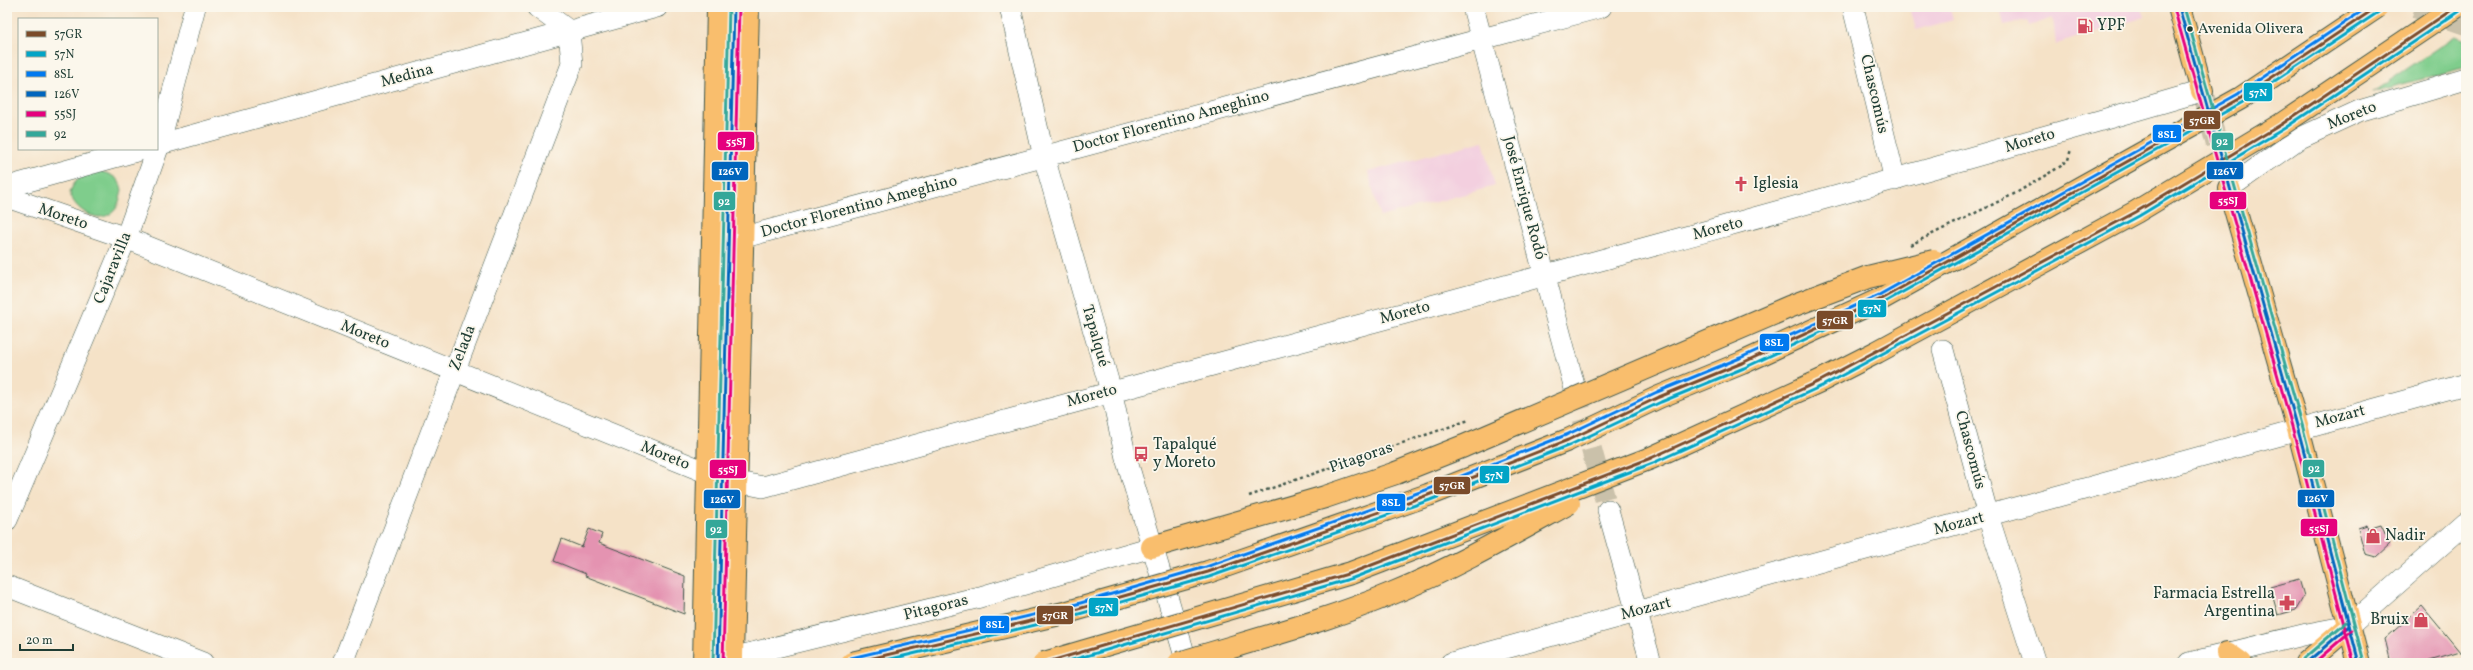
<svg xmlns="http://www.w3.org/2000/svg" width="2473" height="670" font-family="Vollkorn,serif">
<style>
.built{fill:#f3cfdf}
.green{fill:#7fcd8c;stroke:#4f8560}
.building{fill:#e493b1}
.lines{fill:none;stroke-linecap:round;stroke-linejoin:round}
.minor-tunnel{stroke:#cac1aa;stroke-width:21;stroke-dasharray:21 10;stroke-linecap:butt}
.major-tunnel{stroke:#cac1aa;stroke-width:22;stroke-dasharray:22 11;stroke-linecap:butt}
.minor-casing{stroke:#3f564a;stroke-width:22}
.major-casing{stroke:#3f564a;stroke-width:24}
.highway-casing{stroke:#3f564a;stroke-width:24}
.path{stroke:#3f564a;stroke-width:2.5;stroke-dasharray:3 3;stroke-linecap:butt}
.minor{stroke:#fff;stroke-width:21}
.major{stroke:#f9be6d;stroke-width:22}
.highway{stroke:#f9be6d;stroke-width:22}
.highway-bridge-casing{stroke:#3f564a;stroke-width:24;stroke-linecap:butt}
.highway-bridge{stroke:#f9be6d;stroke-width:22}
.bus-1-casing{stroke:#fbf7ec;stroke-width:6}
.bus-2-casing{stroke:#fbf7ec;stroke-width:6}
.bus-3-casing{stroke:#fbf7ec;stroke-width:6}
.bus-4-casing{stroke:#fbf7ec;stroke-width:6}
.bus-5-casing{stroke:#fbf7ec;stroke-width:6}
.bus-6-casing{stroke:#fbf7ec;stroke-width:6}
.bus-1{stroke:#7a4b2a;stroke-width:3}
.bus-2{stroke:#02a4c6;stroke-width:3}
.bus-3{stroke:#0079ef;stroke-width:3}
.bus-4{stroke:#0065bd;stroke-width:3}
.bus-5{stroke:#e5007d;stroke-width:3}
.bus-6{stroke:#34a799;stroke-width:3}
.bus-dot{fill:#1f3d34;stroke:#fbf7ec;stroke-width:1.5}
.labels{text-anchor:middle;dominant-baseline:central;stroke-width:3.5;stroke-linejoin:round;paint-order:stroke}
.bus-label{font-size:15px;fill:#1f3d34;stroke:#fbf7ec;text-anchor:start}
.poi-label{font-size:16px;fill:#1f3d34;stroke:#fbf7ec;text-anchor:start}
.street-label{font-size:16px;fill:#1f3d34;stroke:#fbf7ec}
.line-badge{stroke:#fbf7ec;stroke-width:1.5}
.badge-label{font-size:11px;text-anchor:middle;font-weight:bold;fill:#fff}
</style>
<rect width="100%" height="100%" fill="#fbf7ec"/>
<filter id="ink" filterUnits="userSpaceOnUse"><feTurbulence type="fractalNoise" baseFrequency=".025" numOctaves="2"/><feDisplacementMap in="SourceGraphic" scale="8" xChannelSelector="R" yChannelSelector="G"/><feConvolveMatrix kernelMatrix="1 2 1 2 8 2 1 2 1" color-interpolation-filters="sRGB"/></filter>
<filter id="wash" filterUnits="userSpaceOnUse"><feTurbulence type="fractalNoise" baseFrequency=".012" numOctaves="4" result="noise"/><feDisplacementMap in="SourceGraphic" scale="16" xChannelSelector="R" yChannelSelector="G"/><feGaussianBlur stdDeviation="0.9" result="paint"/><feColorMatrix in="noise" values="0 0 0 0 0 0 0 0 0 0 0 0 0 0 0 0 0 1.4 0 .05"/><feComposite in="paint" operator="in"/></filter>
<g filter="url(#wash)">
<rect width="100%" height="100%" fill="#f5e2c7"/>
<g class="built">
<polygon points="1910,7 1950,7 1953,20 1916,30"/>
<polygon points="2000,7 2142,7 2145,17 2056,44 2053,18 2029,26 2027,20 2004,25"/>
<polygon points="1483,141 1495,186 1380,217 1368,172"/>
</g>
<g class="green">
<polygon points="2455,36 2466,40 2466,67 2373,92"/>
<path d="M99 171C110 174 120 177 122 190 120 197 119 206 114 211 99 226 74 210 70 193 74 178 85 174 99 171Z"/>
</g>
<g id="blocks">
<g class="building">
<polygon points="2367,525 2368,529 2381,525 2390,544 2376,557 2365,554 2358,528"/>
<polygon points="589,529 602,534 599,543 685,576 684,614 585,576 586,574 554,561 562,539 582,547"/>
<polygon points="2299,579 2304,596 2296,610 2278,615 2270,587"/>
<polygon points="2422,606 2460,652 2424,663 2391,663 2385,639"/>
</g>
</g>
</g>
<g filter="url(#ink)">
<use href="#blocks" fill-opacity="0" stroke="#3f564a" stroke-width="1"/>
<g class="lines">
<polyline class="minor-tunnel" points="1575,389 1608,510"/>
<g class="major-tunnel">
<polyline points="2415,7 2466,24"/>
<polyline points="2202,91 2229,188"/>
</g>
<defs>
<g id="minor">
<polyline points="1010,7 1044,157 1111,391 1126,458 1187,663"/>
<polyline points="1473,7 1575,389"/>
<polyline points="1853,7 1895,180"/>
<polyline points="157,145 657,7"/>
<polyline points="7,187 144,149"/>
<polyline points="2229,188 2298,139 2359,111 2466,79"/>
<path d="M7 197 126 238 723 479 763 487C1243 355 1724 231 2202 91"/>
<polyline points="741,238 1601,7"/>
<polyline points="1943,350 1988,516 2035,663"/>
<polyline points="1608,510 1651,663"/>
<polyline points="7,520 126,238 159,145 195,7"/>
<polyline points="7,586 203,663"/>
<polyline points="718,661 734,7"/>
<polyline points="715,662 980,597 1152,547"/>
<polyline points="343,663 572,64 569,31 537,7"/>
<polyline points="1451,663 2466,384"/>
<polyline points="2189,663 2307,634 2349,626 2466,523"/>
</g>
<g id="major">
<polyline points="2179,7 2202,91"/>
<polyline points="2229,188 2298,429 2359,663"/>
<polyline points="2227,653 2241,663"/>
<polyline points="732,657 748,7"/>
<polyline points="704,663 718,7"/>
<polyline points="2306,663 2349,626"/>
</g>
<polyline id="highway" points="1152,547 1325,497 1396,473"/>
</defs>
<use href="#minor" class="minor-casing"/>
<use href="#major" class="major-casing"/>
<use href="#highway" class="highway-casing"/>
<g class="path">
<polyline points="1910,245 2016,193 2061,166 2068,160 2071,149"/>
<polyline points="1249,496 1469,420"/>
</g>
<use href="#minor" class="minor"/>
<use href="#major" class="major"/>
<use href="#highway" class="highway"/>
<defs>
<g id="highway-bridge">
<polyline points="1396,473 1464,446 1789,307 1868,277 1934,261"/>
<polyline points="852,663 1064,613 1208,572 1428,495 1568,440 1659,397 1742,363 1881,299 2241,98 2377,7"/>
<polyline points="1044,663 1351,573 1651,458 1822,380 1877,352 2136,212 2282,124 2456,7"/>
<path d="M1179 663C1250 641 1324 622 1393 593 1454 568 1511 535 1569 503"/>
</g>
</defs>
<use href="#highway-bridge" class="highway-bridge-casing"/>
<use href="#highway-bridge" class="highway-bridge"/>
<defs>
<g id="bus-1">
<polyline points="852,663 1064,613 1208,572 1428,495 1568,440 1659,397 1742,363 1881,299 2241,98 2377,7"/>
<polyline points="1044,663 1351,573 1651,458 1822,380 2136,212 2282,124 2456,7"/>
</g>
<g id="bus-2">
<polyline points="874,663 1065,618 1209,577 1430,500 1570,445 1661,402 1744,368 1883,303 2243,102 2380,11"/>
<polyline points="1062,663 1353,578 1653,463 1824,385 2139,216 2285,128 2459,11"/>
</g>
<polyline id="bus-3" points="851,658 1063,608 1206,567 1426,490 1566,435 1657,392 1740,358 1879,295 2238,94 2368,7"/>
<g id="bus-4">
<polyline points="2179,7 2298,429 2359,663"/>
<polyline points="718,663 734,7"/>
<polyline points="2306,663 2349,626"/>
</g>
<g id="bus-5">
<polyline points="2174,8 2293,430 2354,663"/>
<polyline points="723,663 739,7"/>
<polyline points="2314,663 2352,630"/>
</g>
<g id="bus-6">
<polyline points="2184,7 2303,428 2364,662"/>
<polyline points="2303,659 2346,622"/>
<polyline points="713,663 729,7"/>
</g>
</defs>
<use href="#bus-1" class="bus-1-casing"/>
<use href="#bus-2" class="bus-2-casing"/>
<use href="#bus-3" class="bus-3-casing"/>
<use href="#bus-4" class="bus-4-casing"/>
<use href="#bus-5" class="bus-5-casing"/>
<use href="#bus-6" class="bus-6-casing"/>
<use href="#bus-1" class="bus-1"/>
<use href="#bus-2" class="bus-2"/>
<use href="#bus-3" class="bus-3"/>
<use href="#bus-4" class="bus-4"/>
<use href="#bus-5" class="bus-5"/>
<use href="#bus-6" class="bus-6"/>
</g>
</g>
<defs>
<symbol id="fuel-bare" viewBox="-9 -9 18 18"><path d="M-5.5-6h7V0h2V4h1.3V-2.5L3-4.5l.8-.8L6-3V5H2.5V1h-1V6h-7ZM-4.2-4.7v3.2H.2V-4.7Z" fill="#d1495b" stroke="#fbf7ec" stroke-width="2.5" paint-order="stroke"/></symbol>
<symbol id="church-bare" viewBox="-9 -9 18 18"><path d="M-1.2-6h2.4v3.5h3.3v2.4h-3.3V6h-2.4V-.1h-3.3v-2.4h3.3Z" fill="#d1495b" stroke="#fbf7ec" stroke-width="2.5" paint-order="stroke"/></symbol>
<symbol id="bus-bare" viewBox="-9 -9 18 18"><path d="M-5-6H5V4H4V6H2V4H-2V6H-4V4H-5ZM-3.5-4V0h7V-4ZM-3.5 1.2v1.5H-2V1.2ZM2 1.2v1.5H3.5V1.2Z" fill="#d1495b" stroke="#fbf7ec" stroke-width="2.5" paint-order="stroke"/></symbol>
<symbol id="shop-bare" viewBox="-9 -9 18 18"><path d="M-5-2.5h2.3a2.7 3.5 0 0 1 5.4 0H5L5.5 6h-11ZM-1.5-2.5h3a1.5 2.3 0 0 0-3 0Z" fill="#d1495b" stroke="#fbf7ec" stroke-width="2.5" paint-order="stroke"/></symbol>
<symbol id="pharmacy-bare" viewBox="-9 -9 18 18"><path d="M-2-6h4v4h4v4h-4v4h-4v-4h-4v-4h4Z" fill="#d1495b" stroke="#fbf7ec" stroke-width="2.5" paint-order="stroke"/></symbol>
</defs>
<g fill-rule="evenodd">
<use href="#fuel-bare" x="2074" y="15" width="22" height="22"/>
<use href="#church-bare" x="1730" y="173" width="22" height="22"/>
<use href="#bus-bare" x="1130" y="443" width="22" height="22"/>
<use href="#shop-bare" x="2362" y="525" width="22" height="22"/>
<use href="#pharmacy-bare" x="2276" y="592" width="22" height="22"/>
<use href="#shop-bare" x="2410" y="609" width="22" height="22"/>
</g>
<circle class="bus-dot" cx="2190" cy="29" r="3.5"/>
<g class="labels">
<g class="bus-label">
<text x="2198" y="29">Avenida Olivera</text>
</g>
<g class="poi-label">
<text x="2097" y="26">YPF</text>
<text x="1753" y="184">Iglesia</text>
<text x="1153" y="445">Tapalqué<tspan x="1153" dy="18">y Moreto</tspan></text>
<text x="2385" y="536">Nadir</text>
<text x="2275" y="594" text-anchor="end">Farmacia Estrella<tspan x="2275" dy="18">Argentina</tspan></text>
<text x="2409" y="620" text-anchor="end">Bruix</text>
</g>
<g class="street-label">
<text transform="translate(407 76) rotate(-15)">Medina</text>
<text transform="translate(1874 94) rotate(77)">Chascomús</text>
<text transform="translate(2352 116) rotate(-22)">Moreto</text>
<text transform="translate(1171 122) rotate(-15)">Doctor Florentino Ameghino</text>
<text transform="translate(2030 141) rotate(-16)">Moreto</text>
<text transform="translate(1524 198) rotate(75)">José Enrique Rodó</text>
<text transform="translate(859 207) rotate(-15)">Doctor Florentino Ameghino</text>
<text transform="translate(63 217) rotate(19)">Moreto</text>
<text transform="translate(1718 229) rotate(-15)">Moreto</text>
<text transform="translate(113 268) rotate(-68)">Cajaravilla</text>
<text transform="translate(1405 313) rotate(-15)">Moreto</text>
<text transform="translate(365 335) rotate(22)">Moreto</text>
<text transform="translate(1095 336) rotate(74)">Tapalqué</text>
<text transform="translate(463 348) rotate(-69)">Zelada</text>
<text transform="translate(1092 396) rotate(-15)">Moreto</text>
<text transform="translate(2340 417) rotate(-15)">Mozart</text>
<text transform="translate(1970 450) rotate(75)">Chascomús</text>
<text transform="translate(665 456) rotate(22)">Moreto</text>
<text transform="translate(1361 458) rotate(-19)">Pitagoras</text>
<text transform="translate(1959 524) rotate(-15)">Mozart</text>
<text transform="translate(936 608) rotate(-14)">Pitagoras</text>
<text transform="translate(1646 609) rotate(-15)">Mozart</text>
</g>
</g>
<g class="line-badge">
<rect x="2243" y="82" width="30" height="20" rx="4" fill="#02a4c6"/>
<rect x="2183" y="110" width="38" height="20" rx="4" fill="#7a4b2a"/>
<rect x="2152" y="124" width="30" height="19" rx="4" fill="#0079ef"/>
<rect x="717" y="131" width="38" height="20" rx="4" fill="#e5007d"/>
<rect x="2211" y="132" width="23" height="19" rx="4" fill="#34a799"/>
<rect x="2206" y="161" width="38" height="19" rx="4" fill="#0065bd"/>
<rect x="711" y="161" width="38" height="20" rx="4" fill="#0065bd"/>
<rect x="2209" y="191" width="38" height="19" rx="4" fill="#e5007d"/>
<rect x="713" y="191" width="23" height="20" rx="4" fill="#34a799"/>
<rect x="1857" y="299" width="30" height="19" rx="4" fill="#02a4c6"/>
<rect x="1816" y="310" width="38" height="20" rx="4" fill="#7a4b2a"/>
<rect x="1759" y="333" width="31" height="19" rx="4" fill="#0079ef"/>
<rect x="2302" y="459" width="23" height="19" rx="4" fill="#34a799"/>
<rect x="709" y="459" width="38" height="20" rx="4" fill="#e5007d"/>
<rect x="1479" y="465" width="31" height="19" rx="4" fill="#02a4c6"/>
<rect x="1433" y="476" width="38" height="19" rx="4" fill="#7a4b2a"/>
<rect x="2297" y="489" width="38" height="19" rx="4" fill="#0065bd"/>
<rect x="703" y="489" width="38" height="20" rx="4" fill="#0065bd"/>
<rect x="1376" y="493" width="30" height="19" rx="4" fill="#0079ef"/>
<rect x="2300" y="518" width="38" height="19" rx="4" fill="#e5007d"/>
<rect x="705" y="519" width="23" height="20" rx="4" fill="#34a799"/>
<rect x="1088" y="597" width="31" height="20" rx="4" fill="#02a4c6"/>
<rect x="1036" y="605" width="38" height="20" rx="4" fill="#7a4b2a"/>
<rect x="979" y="615" width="31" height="19" rx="4" fill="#0079ef"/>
</g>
<g class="badge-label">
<text x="2258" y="96">57N</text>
<text x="2202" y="124">57GR</text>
<text x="2167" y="138">8SL</text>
<text x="736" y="145">55SJ</text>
<text x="2222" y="145">92</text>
<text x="2225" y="175">126V</text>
<text x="730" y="175">126V</text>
<text x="2228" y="204">55SJ</text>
<text x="724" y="205">92</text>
<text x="1872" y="312">57N</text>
<text x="1835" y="324">57GR</text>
<text x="1774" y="346">8SL</text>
<text x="2314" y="472">92</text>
<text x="728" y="473">55SJ</text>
<text x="1494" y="479">57N</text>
<text x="1452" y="489">57GR</text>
<text x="2316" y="502">126V</text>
<text x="722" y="503">126V</text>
<text x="1391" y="506">8SL</text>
<text x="2319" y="532">55SJ</text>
<text x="716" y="533">92</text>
<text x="1104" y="611">57N</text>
<text x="1055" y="619">57GR</text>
<text x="995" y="628">8SL</text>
</g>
<rect width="2473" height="670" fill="none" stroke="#fbf7ec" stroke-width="24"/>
<rect x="18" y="18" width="140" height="132" fill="#fbf7ec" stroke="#a3ada2"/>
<rect x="26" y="31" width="20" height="6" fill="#7a4b2a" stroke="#a3ada2"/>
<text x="54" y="38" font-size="12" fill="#1f3d34">57GR</text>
<rect x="26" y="51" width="20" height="6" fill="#02a4c6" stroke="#a3ada2"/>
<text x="54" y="58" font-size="12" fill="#1f3d34">57N</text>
<rect x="26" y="71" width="20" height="6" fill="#0079ef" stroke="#a3ada2"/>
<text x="54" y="78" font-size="12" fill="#1f3d34">8SL</text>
<rect x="26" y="91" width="20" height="6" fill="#0065bd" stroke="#a3ada2"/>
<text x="54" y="98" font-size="12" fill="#1f3d34">126V</text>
<rect x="26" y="111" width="20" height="6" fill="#e5007d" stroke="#a3ada2"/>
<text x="54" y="118" font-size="12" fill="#1f3d34">55SJ</text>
<rect x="26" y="131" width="20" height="6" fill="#34a799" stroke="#a3ada2"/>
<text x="54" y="138" font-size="12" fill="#1f3d34">92</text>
<path d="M20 644v6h53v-6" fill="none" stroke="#1f3d34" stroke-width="2"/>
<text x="26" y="644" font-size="12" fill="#1f3d34" stroke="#fbf7ec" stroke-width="3" paint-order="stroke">20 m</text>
</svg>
